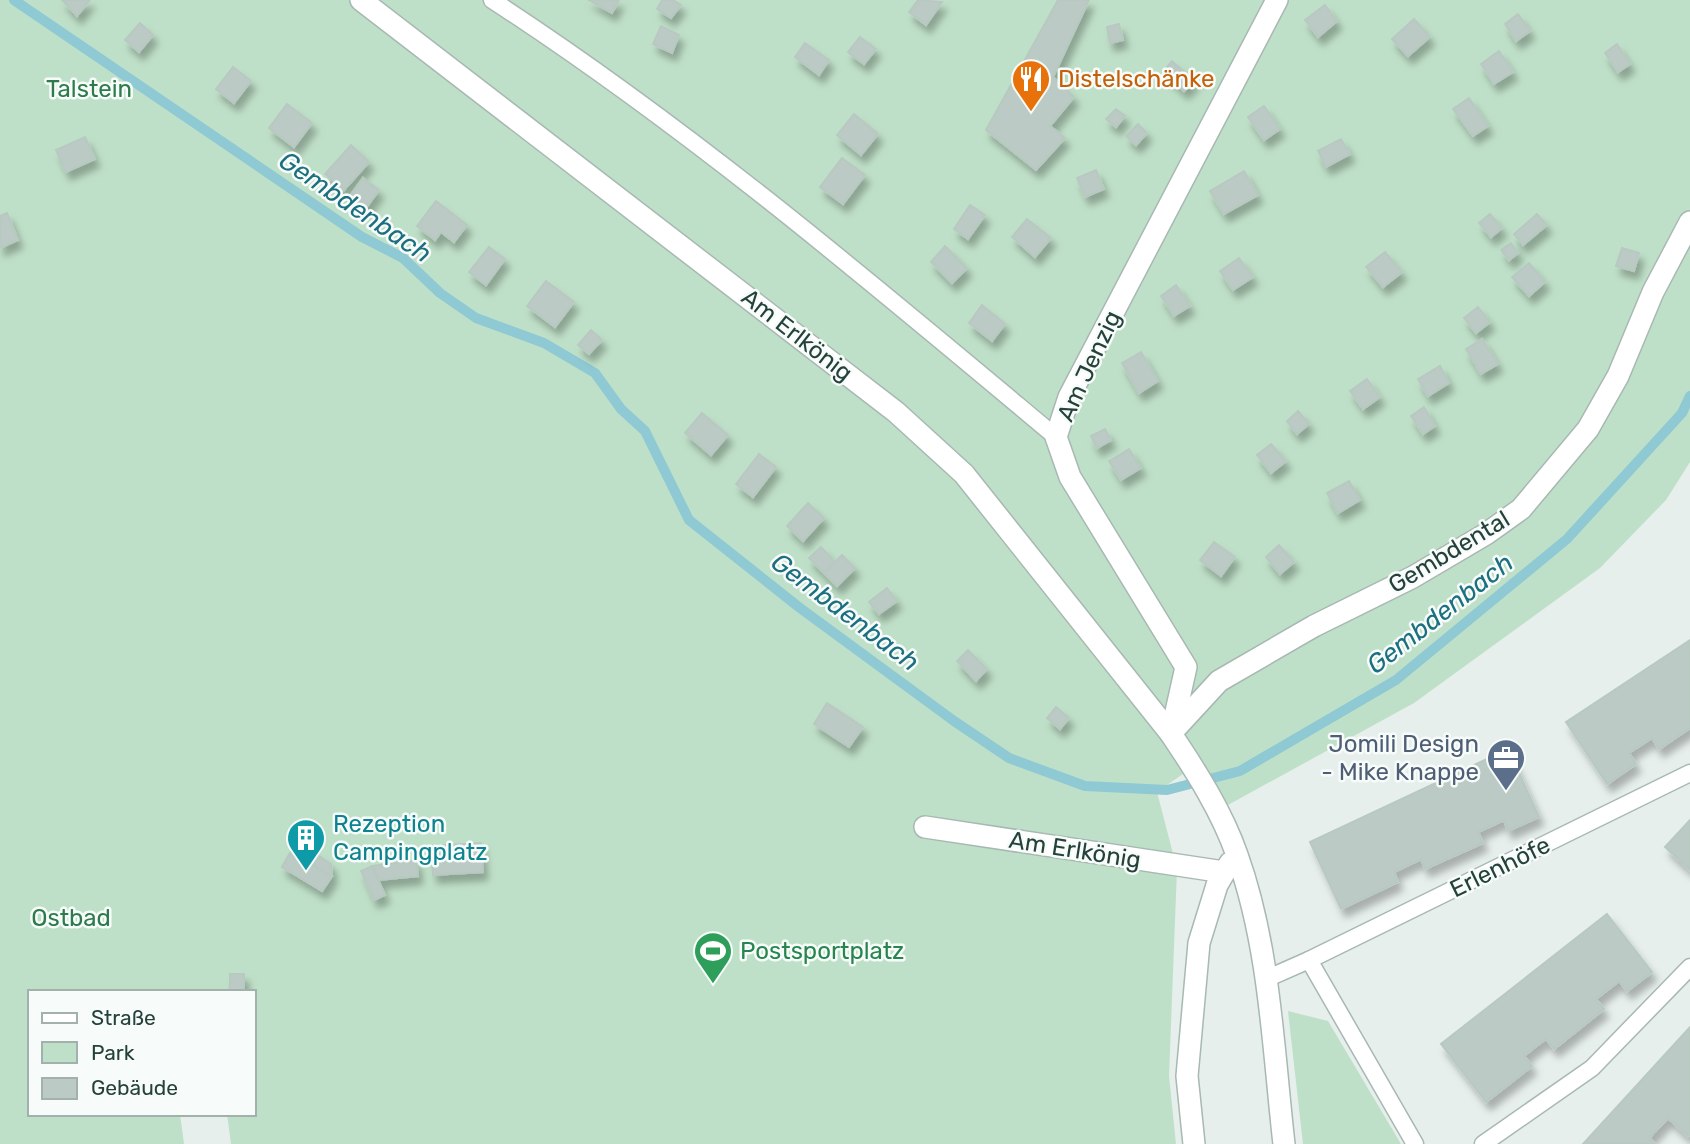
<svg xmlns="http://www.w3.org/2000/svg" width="1690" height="1144" font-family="Rubik,sans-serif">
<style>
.green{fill:#bfe0c8}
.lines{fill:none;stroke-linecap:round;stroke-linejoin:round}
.stream{stroke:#8ec9d4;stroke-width:10}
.building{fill:#bbcac4;stroke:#b8c9c2;stroke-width:2;filter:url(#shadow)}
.lane-casing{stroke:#a8b8b2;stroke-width:19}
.street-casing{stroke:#a8b8b2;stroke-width:24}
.lane{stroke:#fff;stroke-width:16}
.street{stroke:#fff;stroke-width:21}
.labels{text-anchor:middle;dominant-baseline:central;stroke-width:5;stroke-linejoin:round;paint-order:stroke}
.food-label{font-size:24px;fill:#c56008;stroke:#f7fbf9;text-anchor:start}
.park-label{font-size:24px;fill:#2d7a4b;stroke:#f7fbf9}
.street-label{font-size:24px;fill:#24423a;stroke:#f7fbf9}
.service-label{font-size:24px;fill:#4e5e75;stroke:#f7fbf9;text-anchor:end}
.culture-label{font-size:24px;fill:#0d838f;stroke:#f7fbf9;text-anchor:start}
.leisure-label{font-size:24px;fill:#27864d;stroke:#f7fbf9;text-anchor:start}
.water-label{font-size:26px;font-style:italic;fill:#1c6f80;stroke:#f7fbf9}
</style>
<defs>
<filter id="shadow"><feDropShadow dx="4.5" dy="8" stdDeviation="3.5" flood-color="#0004"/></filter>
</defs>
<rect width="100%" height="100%" fill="#e6efeb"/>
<g class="green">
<polygon points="0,0 1690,0 1690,462 1666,500 1600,568 1414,703 1217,811 1193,767 1157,792 1177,869 1169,1076 1176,1144 231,1144 227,1114 254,1114 254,992 30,992 30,1114 180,1114 184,1144 0,1144"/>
<polygon points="1288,1011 1328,1021 1401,1144 1303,1144"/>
</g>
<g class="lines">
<polyline class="stream" points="14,0 362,237 403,258 440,293 476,318 544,343 595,373 621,409 645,431 689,520 800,608 954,721 1009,758 1085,786 1167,790 1240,771 1396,680 1567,539 1682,413 1690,396"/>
</g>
<g class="building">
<polygon points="62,0 90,0 77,16"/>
<polygon points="589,0 619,0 612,13"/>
<polygon points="662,0 673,0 681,5 671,18 657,9"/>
<polygon points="918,0 942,2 926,25 909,12"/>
<polygon points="1058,0 1089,0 1053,77 1074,97 1050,126 1065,138 1036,170 986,130"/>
<polygon points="1325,5 1337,21 1318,37 1305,20"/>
<polygon points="1518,14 1530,31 1516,41 1505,24"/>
<polygon points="1414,19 1430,37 1408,56 1392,39"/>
<polygon points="140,23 153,35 139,52 125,40"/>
<polygon points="1119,24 1123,40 1110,43 1107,27"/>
<polygon points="661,26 679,35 672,53 653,44"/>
<polygon points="860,37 876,49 864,64 848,52"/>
<polygon points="805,43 829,60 819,75 795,57"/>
<polygon points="1617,44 1630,64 1618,72 1605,53"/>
<polygon points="1499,51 1513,72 1494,84 1481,64"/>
<polygon points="1172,61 1194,81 1184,91 1163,72"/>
<polygon points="233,67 251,81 234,103 216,89"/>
<polygon points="1469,98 1488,126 1473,136 1453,109"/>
<polygon points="287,104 312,123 294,147 269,128"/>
<polygon points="1264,106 1280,129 1264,140 1248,117"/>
<polygon points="1116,109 1125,116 1116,127 1106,119"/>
<polygon points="854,114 878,134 861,155 837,135"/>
<polygon points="1138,124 1147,133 1136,145 1126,136"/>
<polygon points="85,137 95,159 66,172 56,150"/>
<polygon points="1341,139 1350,154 1326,167 1318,151"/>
<polygon points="351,145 369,162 344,190 325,174"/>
<polygon points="842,158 865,175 843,204 820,187"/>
<polygon points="1096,170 1104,189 1085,197 1077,178"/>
<polygon points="1244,171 1258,195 1224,214 1210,191"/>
<polygon points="363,178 379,190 366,208 350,196"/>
<polygon points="436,201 467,225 454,242 441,232 435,240 417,226"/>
<polygon points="970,205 985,215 968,239 954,229"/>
<polygon points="7,213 18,240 0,248 0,216"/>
<polygon points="1490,214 1502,228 1491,237 1479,223"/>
<polygon points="1537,214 1547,225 1523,245 1514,234"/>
<polygon points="1027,219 1051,238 1035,257 1012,237"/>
<polygon points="1511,243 1518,253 1509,260 1501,250"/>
<polygon points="945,246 967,268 952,283 931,262"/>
<polygon points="489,247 505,259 486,285 469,272"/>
<polygon points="1622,248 1639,253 1634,271 1616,266"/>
<polygon points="1385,252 1402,272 1383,287 1366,267"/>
<polygon points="1239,258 1253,277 1233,290 1220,271"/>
<polygon points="1529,263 1545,282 1529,296 1512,277"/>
<polygon points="546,281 574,302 555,327 527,306"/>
<polygon points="1176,285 1190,306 1174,316 1161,296"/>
<polygon points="982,305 1005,324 992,341 969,323"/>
<polygon points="1478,307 1490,322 1476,333 1464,318"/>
<polygon points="591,330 602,340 589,354 578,345"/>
<polygon points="1482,339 1498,364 1481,374 1466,349"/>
<polygon points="1141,352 1158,381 1139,393 1122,363"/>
<polygon points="1440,366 1449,383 1428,396 1418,379"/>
<polygon points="1367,379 1380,397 1363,409 1350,391"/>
<polygon points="1424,407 1435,426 1423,434 1411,416"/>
<polygon points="1298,411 1309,424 1297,434 1287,421"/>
<polygon points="702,413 728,435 711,455 685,433"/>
<polygon points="1105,429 1111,440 1097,448 1091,436"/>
<polygon points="1271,444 1286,461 1271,473 1257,455"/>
<polygon points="1129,449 1141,468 1121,480 1109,461"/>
<polygon points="759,454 776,467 753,497 736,484"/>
<polygon points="1349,481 1360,500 1338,513 1327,493"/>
<polygon points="808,503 824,518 803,541 787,526"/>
<polygon points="1214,542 1235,557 1221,576 1200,560"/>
<polygon points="1279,545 1294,562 1280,574 1266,557"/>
<polygon points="821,547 835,562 824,573 809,558"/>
<polygon points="842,555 855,568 837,586 824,573"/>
<polygon points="887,588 897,601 879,614 869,602"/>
<polygon points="1690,640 1690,728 1659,749 1652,738 1629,753 1636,764 1607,784 1566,722"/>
<polygon points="968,650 987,669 976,681 957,661"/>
<polygon points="827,703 863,727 849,747 814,724"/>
<polygon points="1056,707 1069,718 1060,729 1047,718"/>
<polygon points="1508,749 1539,817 1508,831 1504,820 1478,832 1483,843 1425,869 1421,859 1394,872 1398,882 1341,909 1310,842"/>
<polygon points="1690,820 1690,870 1665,847"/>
<polygon points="481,843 483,872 433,875 431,846"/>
<polygon points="304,846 331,864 332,876 322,891 282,867 290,853"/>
<polygon points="290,853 332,876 322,891 282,867"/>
<polygon points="416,860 418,876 379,880 372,866"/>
<polygon points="372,866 385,895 374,900 361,871"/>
<polygon points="1607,914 1652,972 1627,991 1619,981 1596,999 1604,1009 1554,1049 1546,1039 1535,1047 1524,1056 1532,1066 1486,1102 1441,1044"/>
<rect x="230" y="974" width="14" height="18"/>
<polygon points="1690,1027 1690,1134 1688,1136 1668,1118 1649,1138 1655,1144 1583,1144"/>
</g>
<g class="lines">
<defs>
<g id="lane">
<path d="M492 0C692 130 874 285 1056 437"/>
<polyline points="1309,960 1690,773"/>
<polyline points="1266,979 1309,960 1415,1144"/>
<polyline points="1483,1144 1592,1068 1690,967"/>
</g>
<g id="street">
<path d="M361 0 896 412 964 474 1171 734C1196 771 1222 812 1237 855 1270 947 1273 1048 1284 1144"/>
<polyline points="1172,732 1219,681 1314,626 1413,577 1486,534 1521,509 1588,429 1618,376 1653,292 1690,222"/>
<polyline points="1171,734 1186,667 1070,477 1056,437 1069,397 1277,0"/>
<polyline points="925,827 1224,872"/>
<polyline points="1194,1144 1187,1076 1199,943 1217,885 1230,863"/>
</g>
</defs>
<use href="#lane" class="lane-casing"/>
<use href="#street" class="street-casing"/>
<use href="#lane" class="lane"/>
<use href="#street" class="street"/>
</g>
<defs>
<symbol id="restaurant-pin" viewBox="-11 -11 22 30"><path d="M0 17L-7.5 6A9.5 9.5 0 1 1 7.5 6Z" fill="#e8710a" stroke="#f7fbf9"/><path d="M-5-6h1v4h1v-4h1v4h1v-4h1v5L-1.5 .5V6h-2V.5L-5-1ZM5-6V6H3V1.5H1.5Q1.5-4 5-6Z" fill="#fff"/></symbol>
<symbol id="office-pin" viewBox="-11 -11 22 30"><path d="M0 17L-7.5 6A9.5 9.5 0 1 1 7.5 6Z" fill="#5c6f8a" stroke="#f7fbf9"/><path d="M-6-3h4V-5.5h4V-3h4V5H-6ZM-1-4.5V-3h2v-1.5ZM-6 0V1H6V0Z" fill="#fff"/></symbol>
<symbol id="building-pin" viewBox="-11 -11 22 30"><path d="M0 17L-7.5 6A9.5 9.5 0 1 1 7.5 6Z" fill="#0f9aa8" stroke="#f7fbf9"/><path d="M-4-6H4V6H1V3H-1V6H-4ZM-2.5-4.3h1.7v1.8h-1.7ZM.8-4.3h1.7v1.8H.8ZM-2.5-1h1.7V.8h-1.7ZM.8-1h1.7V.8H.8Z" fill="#fff"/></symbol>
<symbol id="stadium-pin" viewBox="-11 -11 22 30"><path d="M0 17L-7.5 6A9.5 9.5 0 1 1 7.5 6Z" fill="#2e9e5b" stroke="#f7fbf9"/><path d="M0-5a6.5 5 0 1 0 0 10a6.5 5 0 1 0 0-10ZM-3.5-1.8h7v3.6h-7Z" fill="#fff"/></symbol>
</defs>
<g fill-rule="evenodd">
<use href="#restaurant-pin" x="1009" y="57" width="44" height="60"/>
<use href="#office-pin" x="1484" y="736" width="44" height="60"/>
<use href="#building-pin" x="284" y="816" width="44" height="60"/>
<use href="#stadium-pin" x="691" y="929" width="44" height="60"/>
</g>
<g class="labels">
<g class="food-label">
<text x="1058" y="79">Distelschänke</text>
</g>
<g class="park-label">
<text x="89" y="89">Talstein</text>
<text x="71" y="918">Ostbad</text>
</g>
<g class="street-label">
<text transform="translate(797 335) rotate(38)">Am Erlkönig</text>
<text transform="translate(1089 366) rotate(-65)">Am Jenzig</text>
<text transform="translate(1449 552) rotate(-31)">Gembdental</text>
<text transform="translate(1075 850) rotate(9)">Am Erlkönig</text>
<text transform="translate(1500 867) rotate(-26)">Erlenhöfe</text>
</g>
<g class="service-label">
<text x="1479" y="744">Jomili Design<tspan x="1479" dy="28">- Mike Knappe</tspan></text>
</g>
<g class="culture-label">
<text x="333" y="824">Rezeption<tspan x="333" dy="28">Campingplatz</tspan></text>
</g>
<g class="leisure-label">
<text x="740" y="951">Postsportplatz</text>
</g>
<g class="water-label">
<text transform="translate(355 207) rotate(34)">Gembdenbach</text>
<text transform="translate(845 612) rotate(37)">Gembdenbach</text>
<text transform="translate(1440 614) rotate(-38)">Gembdenbach</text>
</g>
</g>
<rect x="28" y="990" width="228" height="126" fill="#f7fbf9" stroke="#a3b1ad" stroke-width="2"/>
<rect x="42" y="1013" width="35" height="10" fill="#ffffff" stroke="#a3b1ad" stroke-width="2"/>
<text x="91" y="1025" font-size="21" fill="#24423a">Straße</text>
<rect x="42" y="1042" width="35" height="21" fill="#bfe0c8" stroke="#a3b1ad" stroke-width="2"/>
<text x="91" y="1060" font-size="21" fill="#24423a">Park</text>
<rect x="42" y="1078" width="35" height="21" fill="#bbcac4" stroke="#a3b1ad" stroke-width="2"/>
<text x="91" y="1095" font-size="21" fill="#24423a">Gebäude</text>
</svg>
